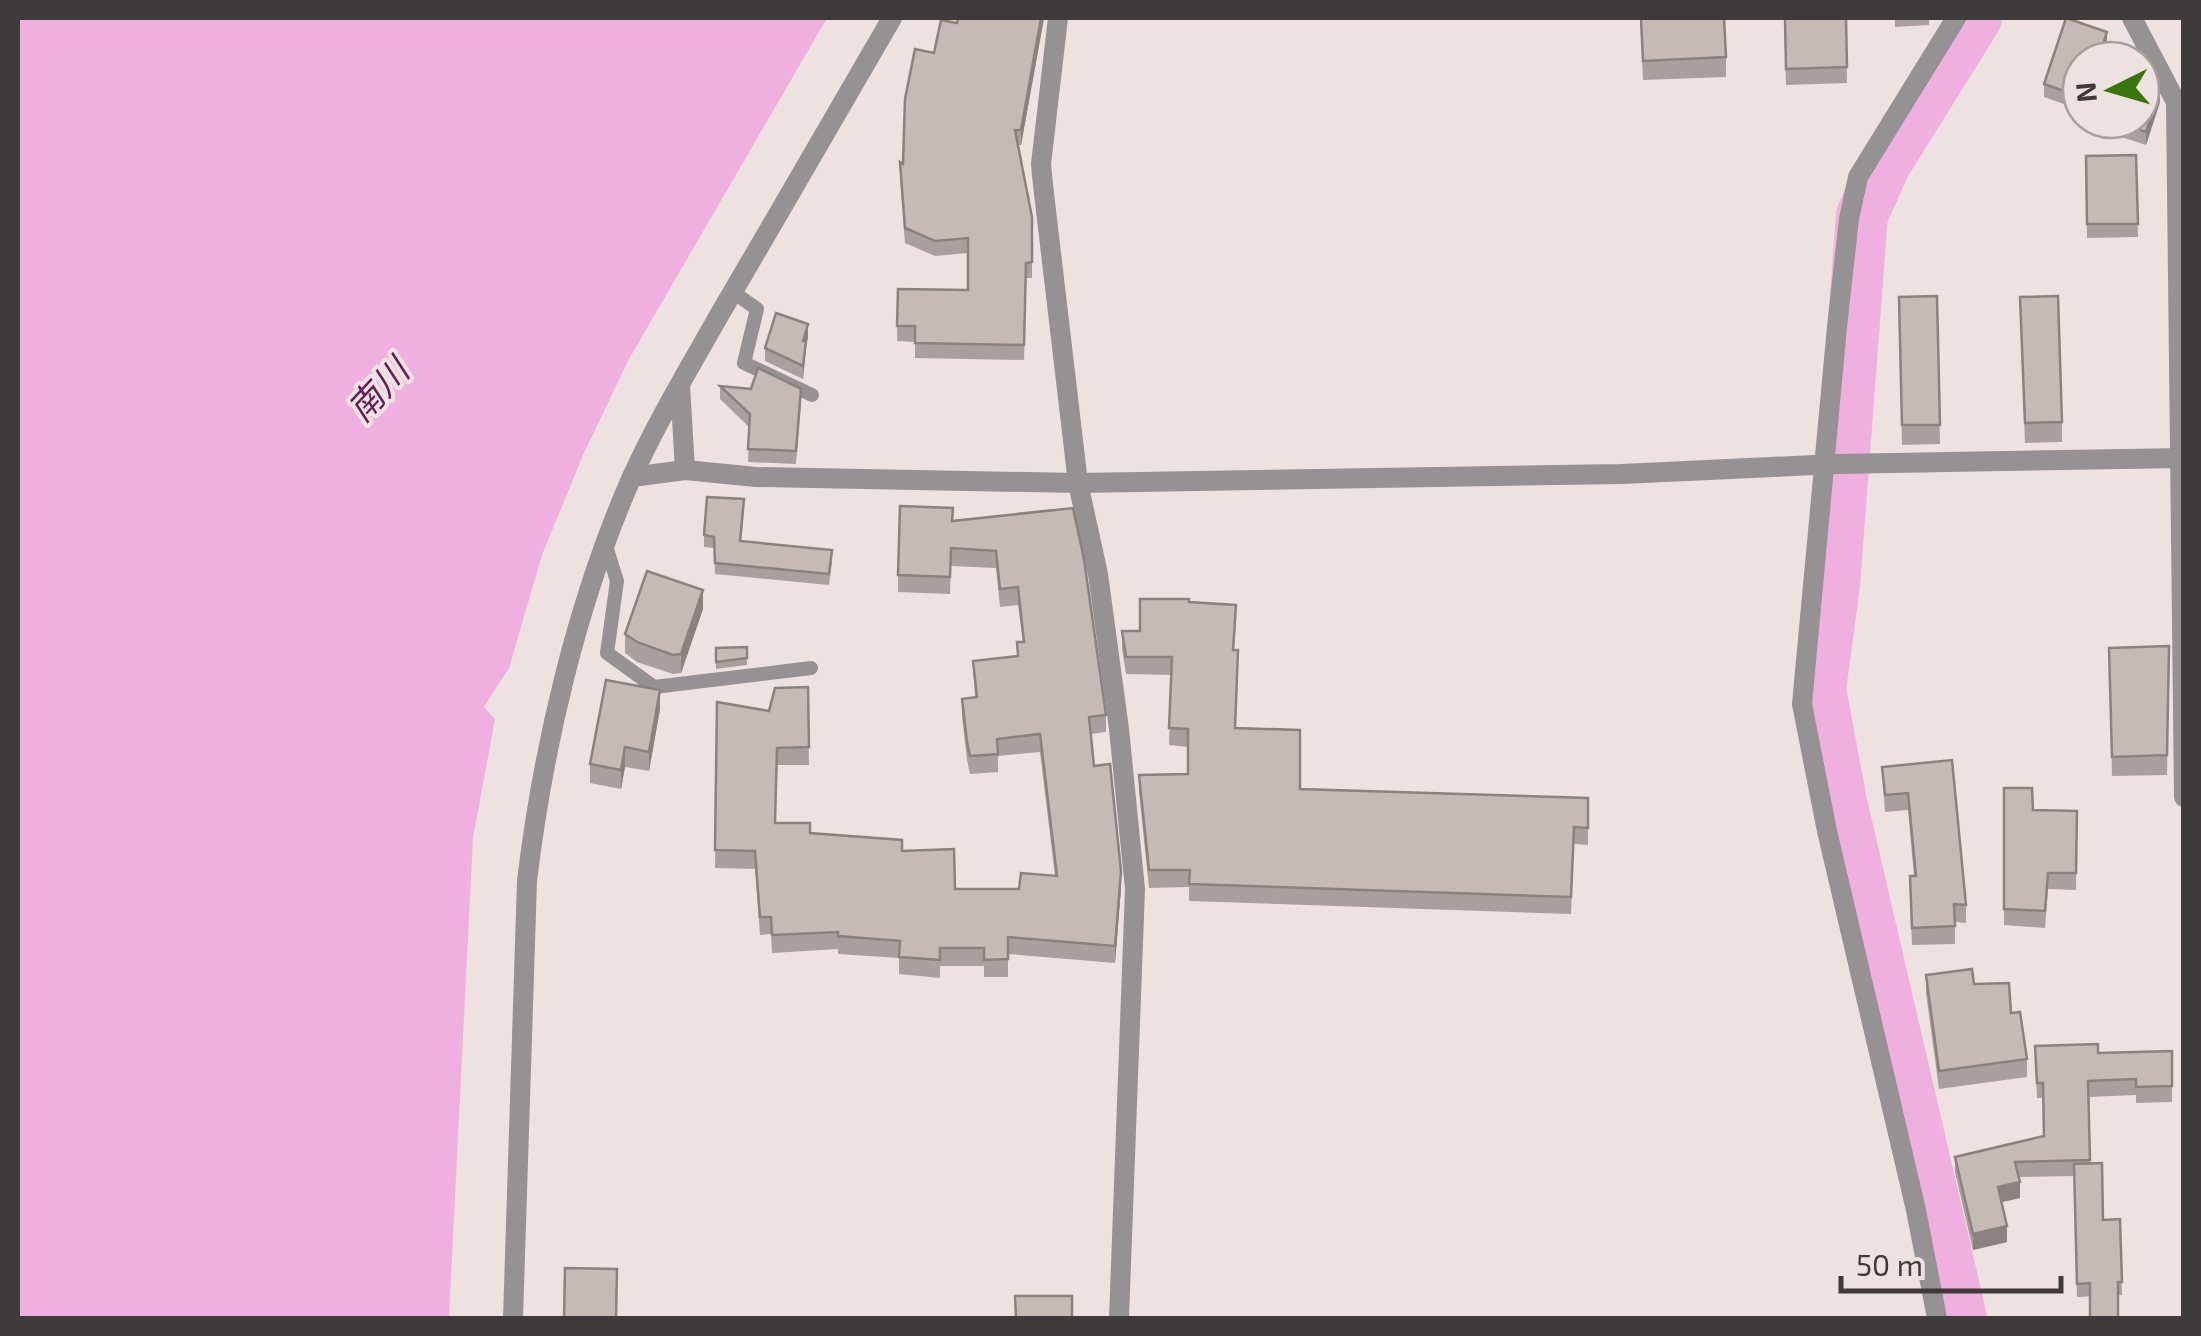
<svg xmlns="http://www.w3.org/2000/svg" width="2201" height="1336" font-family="'Exo 2','Noto Sans JP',sans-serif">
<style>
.water{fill:#efb0e0}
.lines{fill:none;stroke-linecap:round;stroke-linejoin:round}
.river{stroke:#efb0e0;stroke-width:52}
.service{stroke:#969192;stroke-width:14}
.minor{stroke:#969192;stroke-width:20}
.wall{fill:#a9a09d}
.shaded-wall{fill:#8a827f}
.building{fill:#c5bab6;stroke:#8a827f;stroke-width:2.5}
.labels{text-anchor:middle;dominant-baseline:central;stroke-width:8;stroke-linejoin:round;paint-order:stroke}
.water-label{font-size:35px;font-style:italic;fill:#641d58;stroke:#eee2e1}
</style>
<rect width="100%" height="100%" fill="#eee2e1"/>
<polygon class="water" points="18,18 827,18 629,359 583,455 542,555 509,668 484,707 495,719 473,838 449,1318 18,1318"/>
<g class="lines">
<polyline class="river" points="1961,1318 1841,802 1820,689 1834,585 1862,215 1885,164 1976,18"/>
<g class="service">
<polyline points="733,292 757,309 744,363 812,395"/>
<polyline points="606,546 617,581 607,653 654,687 811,668"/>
</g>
<g class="minor">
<polyline points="1058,18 1041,164 1043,185 1078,483 1098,574 1119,729 1135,889 1119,1318"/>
<polyline points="2132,18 2176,102 2184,797"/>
<polyline points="680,385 685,470"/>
<polyline points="632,477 685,470 756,477 1078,483 1622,474 1836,464 2184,458"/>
<path d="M513 1318 527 881C543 747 577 602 631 479 657 421 690 367 721 312 778 214 836 116 892 18"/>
<polyline points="1937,1318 1916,1210 1827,831 1802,704 1837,327 1849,219 1858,177 1956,18"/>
</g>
</g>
<g class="wall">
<polygon points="958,18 1044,18 1021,145 1018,145 1032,217 1032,278 1026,278 1024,360 915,358 915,342 897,341 898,289 968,290 968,253 935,256 905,243 900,178 900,162 903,164 934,53 957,23"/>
<polygon points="1640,18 1726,57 1726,77 1643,80"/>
<polygon points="1784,18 1846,18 1847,83 1786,85"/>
<polygon points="1895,18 1929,18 1929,25 1895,27"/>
<polygon points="2066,18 2107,32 2107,45 2102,60 2081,60 2081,110 2044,97 2044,84"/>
<polygon points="2160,102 2146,145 2087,126 2087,120 2141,120"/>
<polygon points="2136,155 2138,237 2087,238 2086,156"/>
<polygon points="1937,296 1940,444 1902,445 1899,297"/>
<polygon points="2020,316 2062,422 2062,442 2025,443"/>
<polygon points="808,337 806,346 803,379 765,361 765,348"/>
<polygon points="720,386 801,402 796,464 748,462 749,427 720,399"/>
<polygon points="1073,508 1106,715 1106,732 1091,734 1094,766 1121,888 1115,963 1008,954 1008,977 984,977 984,966 940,966 940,978 899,974 899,958 838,954 838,949 772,953 771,934 760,935 755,869 715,868 717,702 769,711 808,687 809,765 777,765 775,823 810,833 902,851 955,889 1019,889 1055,876 1040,752 998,756 998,772 970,774 967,760 962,716 962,699 975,697 973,661 1017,657 1017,642 1023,642 1018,605 1000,607 996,568 951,566 950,594 898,592 898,575 953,521"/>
<polygon points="744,511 741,542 832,562 829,585 715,574 714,548 704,547 704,535"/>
<polygon points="1189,602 1236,622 1234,650 1236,728 1300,789 1588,798 1588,845 1574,844 1571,914 1189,901 1189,887 1149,888 1139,792 1139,775 1188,774 1188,747 1169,745 1171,675 1126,674 1122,649 1122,631 1140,631"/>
<polygon points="703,609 681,673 673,674 637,662 625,653 625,634"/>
<polygon points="2169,646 2167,775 2112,776 2109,648"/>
<polygon points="716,648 747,658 747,665 716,669"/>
<polygon points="660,709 649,771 625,767 621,789 590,783 590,764"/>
<polygon points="1952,760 1966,905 1966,923 1955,922 1955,944 1912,945 1910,893 1914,876 1908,810 1885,812 1882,767"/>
<polygon points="2004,788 2033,810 2077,811 2076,890 2048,889 2045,928 2004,925"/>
<polygon points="1926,975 1974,984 2011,1013 2027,1059 2027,1077 1939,1089 1926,993"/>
<polygon points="2035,1046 2098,1053 2172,1051 2172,1102 2136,1103 2136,1095 2089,1097 2090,1164 2103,1220 2120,1219 2122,1295 2077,1297 2074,1176 2019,1177 2020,1198 2001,1202 2007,1242 1973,1250 1955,1172 1955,1157 2044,1136 2043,1098 2037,1098"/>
</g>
<g class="shaded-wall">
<polygon points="1041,18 1044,18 1021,145 1021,130"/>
<polygon points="2107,32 2107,45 2102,60 2098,60"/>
<polygon points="2160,89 2160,102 2146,145 2146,132"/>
<polygon points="808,324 808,337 806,346 803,379 803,341"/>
<polygon points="703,590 703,609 681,673 681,654"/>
<polygon points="660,690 660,709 649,771 649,752"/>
<polygon points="625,747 625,767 621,789 621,770"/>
<polygon points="1121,871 1121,888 1115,963 1115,946"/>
<polygon points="2020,1182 2020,1198 1998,1203 1998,1187"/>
<polygon points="2007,1226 2007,1242 1973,1250 1973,1234"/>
</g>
<g class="building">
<polygon points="958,18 1041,18 1021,130 1015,130 1032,217 1032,262 1026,263 1024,345 915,343 915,326 897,326 898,289 968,290 968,238 935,241 905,228 900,162 903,164 905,99 915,49 934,53 941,20 957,23"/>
<polygon points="1641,18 1724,18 1726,57 1643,61"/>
<polygon points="1785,18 1846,18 1847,67 1786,69"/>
<polygon points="2066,18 2107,32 2098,60 2081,60 2081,97 2044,84"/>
<polygon points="2141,75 2156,80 2160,89 2146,132 2110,120 2141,120"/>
<polygon points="2136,155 2138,224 2087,224 2086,156"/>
<polygon points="1937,296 1940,425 1902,425 1899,297"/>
<polygon points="2058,296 2062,422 2025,423 2020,297"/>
<polygon points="776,313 808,324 803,341 806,341 803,366 765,348"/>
<polygon points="758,368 801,389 796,451 748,449 750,414 720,386 751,389"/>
<polygon points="707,497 744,499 740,541 832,550 829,574 715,563 714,537 704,535"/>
<polygon points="900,506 953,508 952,521 1073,508 1084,559 1106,715 1089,717 1094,766 1110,764 1121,871 1115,946 1008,937 1008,959 984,960 984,948 940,948 940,960 899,957 900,941 838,936 838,932 772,935 771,917 760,917 755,851 715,850 717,702 769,711 775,688 808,687 809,747 777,748 775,823 810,823 810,833 902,840 902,851 954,849 955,889 1019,889 1021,873 1057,876 1040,734 997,739 998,754 970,756 967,742 962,699 977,697 973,661 1018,656 1017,642 1024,642 1018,587 1000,589 996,551 951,548 950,577 898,575"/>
<polygon points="647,571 703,590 681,654 673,655 637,642 625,634"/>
<polygon points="1140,599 1189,599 1189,602 1236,605 1233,650 1238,650 1235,728 1300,730 1300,789 1588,798 1588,828 1574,827 1571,897 1189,884 1190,870 1149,870 1139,775 1188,774 1188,729 1169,728 1172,657 1126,657 1122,631 1140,631"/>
<polygon points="2169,646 2167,755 2112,757 2109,648"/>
<polygon points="747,647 747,658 716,662 716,648"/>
<polygon points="606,680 660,690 649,752 625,747 621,770 590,764"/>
<polygon points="1952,760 1966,905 1954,904 1955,926 1912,928 1910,876 1916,876 1908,793 1885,795 1882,767"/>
<polygon points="2004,788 2032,788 2033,810 2077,811 2076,873 2048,873 2045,911 2004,909"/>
<polygon points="1972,969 1974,984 2009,983 2011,1013 2020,1012 2027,1059 1939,1071 1926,975"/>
<polygon points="2098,1044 2098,1053 2172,1051 2172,1086 2136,1087 2136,1079 2088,1081 2090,1160 2015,1162 2020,1182 1998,1187 2007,1226 1973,1234 1955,1157 2044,1136 2043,1083 2037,1083 2035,1046"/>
<polygon points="2102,1163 2103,1220 2120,1219 2122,1282 2118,1282 2118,1318 2090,1318 2090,1283 2077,1284 2074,1164"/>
<polygon points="565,1268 617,1269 616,1318 564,1318"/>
<polygon points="1015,1296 1072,1296 1072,1318 1016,1318"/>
</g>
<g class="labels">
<g class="water-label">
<text transform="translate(377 389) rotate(-47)">南川</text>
</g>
</g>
<rect width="2201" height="1336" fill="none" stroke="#403b3b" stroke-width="40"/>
<g transform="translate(2111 90) rotate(265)"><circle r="48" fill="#eee2e1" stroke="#a89f9f" stroke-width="2.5"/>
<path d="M0-8L18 38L0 25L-18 38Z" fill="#39750d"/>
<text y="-15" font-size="28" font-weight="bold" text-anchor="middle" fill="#403b3b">N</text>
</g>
<path d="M1841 1276v15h220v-15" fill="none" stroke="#403b3b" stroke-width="5"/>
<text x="1856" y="1276" font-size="30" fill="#403b3b" stroke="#eee2e1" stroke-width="8" paint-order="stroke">50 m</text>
</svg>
